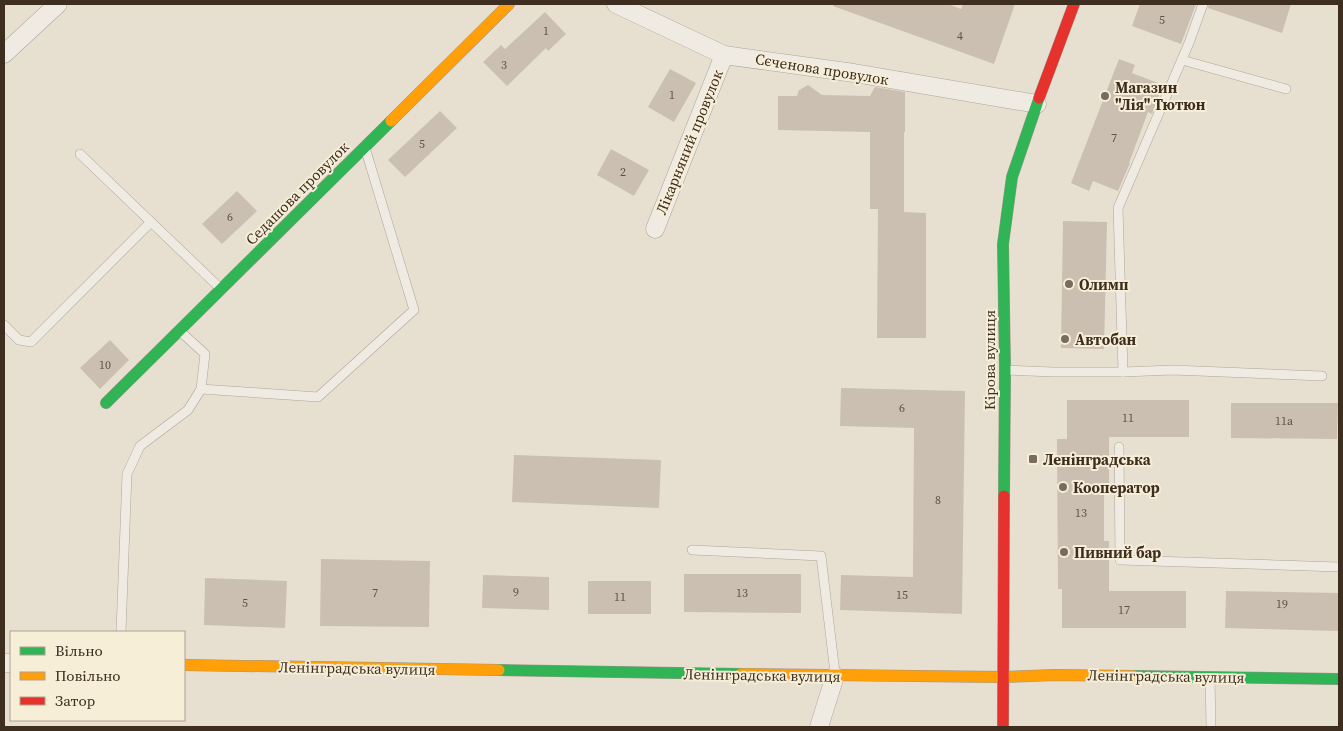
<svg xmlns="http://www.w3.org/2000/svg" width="1343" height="731" font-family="'Source Serif 4',serif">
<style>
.building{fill:#cbbfb2}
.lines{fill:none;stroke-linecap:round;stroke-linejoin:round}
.lane-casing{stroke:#ada599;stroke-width:10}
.street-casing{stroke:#ada599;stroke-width:19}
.fast-casing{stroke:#9c958a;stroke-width:12}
.slow-casing{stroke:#9c958a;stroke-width:12}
.jam-casing{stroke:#9c958a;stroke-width:12}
.lane{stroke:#efebe3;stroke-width:9}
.street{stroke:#efebe3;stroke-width:18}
.fast{stroke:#30b455;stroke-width:11}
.slow{stroke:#ff9f0a;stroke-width:11}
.jam{stroke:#e5322d;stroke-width:11}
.poi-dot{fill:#786c5e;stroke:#f7eed8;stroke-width:2}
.labels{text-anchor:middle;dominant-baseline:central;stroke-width:4;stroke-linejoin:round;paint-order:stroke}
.number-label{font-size:12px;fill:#605244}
.street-label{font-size:15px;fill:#3d2e20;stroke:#f7eed8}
.poi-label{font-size:15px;font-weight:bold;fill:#3d2e20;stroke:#f7eed8;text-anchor:start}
</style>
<rect width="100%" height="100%" fill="#e7e0d1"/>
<g class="building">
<polygon points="833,4 948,4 961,9 963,4 1015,4 994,64 833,6"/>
<polygon points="1140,4 1196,4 1181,44 1132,26"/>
<polygon points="1209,4 1291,4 1282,33 1208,8"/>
<polygon points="545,12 566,34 548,51 546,48 507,86 483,62 501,45 505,49"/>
<polygon points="1119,59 1135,65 1132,73 1163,85 1152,114 1148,112 1129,163 1130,163 1118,191 1093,181 1089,191 1071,183"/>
<polygon points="670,69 696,83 674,122 648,107"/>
<polygon points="808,85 822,95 870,96 875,87 905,92 905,132 904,132 904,212 926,213 926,338 877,338 878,209 870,209 870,132 778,130 778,96 797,96 799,90"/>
<polygon points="440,111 457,128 405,177 388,160"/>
<polygon points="611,149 649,170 634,196 597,175"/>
<polygon points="237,191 257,211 222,244 202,224"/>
<polygon points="1063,221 1107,222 1104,349 1061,348"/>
<polygon points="110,340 129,360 100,389 80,368"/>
<polygon points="841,388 965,391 962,614 840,610 841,575 913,577 914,428 840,426"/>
<polygon points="1067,400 1189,400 1189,437 1109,437 1109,484 1104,484 1104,541 1109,541 1109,591 1186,591 1186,628 1062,628 1062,589 1058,589 1057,439 1067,439"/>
<polygon points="1231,403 1338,403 1337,439 1231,438"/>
<polygon points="514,455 661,460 659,508 512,502"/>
<polygon points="321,559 430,561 429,627 320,626"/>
<polygon points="684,574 801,574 801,613 684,612"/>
<polygon points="483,575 549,577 549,610 482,608"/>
<polygon points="205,578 287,581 285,628 204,625"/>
<rect x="588" y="581" width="63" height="33"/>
<polygon points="1226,591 1339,593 1339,631 1225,628"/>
</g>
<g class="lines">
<defs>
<g id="lane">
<polyline points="1182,60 1286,89"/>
<polyline points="80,154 221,289"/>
<polyline points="4,325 19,340 31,342 151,222"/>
<polyline points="1006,370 1053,372 1123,372 1118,208 1189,43 1203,4"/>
<polyline points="1123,372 1173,370 1322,376"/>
<polyline points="201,389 318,397 414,310 366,151"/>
<polyline points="1119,447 1120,560 1339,567"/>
<polyline points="692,550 821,556 835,673"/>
<polyline points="121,632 127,474 140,446 188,410 201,389 205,354 181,332"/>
<polyline points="1210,678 1211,727"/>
</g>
<g id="street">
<polyline points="616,4 724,55 854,73 1037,104"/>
<polyline points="4,54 58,4"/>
<polyline points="655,229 724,55"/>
<polyline points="4,663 11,663"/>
<polyline points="819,727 835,676"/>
</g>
<g id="fast">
<polyline points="106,403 391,121"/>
<polyline points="1004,496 1005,370 1003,244 1012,177 1039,98"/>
<polyline points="499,670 741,674"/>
<polyline points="1134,676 1339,679"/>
</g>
<g id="slow">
<polyline points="391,121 509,4"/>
<polyline points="184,665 499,670"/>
<polyline points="741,674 1003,677 1055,675 1134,676"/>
</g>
<g id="jam">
<polyline points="1039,98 1074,4"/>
<polyline points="1003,727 1004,496"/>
</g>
</defs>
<use href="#lane" class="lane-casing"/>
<use href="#street" class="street-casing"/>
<use href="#fast" class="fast-casing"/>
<use href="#slow" class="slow-casing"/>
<use href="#jam" class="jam-casing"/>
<use href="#lane" class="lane"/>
<use href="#street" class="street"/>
<use href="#fast" class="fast"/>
<use href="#slow" class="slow"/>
<use href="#jam" class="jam"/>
</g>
<g class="poi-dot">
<circle cx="1105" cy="96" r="5"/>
<circle cx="1069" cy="284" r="5"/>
<circle cx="1065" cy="339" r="5"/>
<rect x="1028" y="454" width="10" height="10" rx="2.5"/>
<circle cx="1063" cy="487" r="5"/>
<circle cx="1064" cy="552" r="5"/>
</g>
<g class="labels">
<g class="number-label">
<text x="1162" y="20">5</text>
<text x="546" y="31">1</text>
<text x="960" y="36">4</text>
<text x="504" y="65">3</text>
<text x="672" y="95">1</text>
<text x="1114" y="138">7</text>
<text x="422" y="144">5</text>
<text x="623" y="172">2</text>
<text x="230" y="217">6</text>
<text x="105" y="365">10</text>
<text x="902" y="408">6</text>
<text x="1128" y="418">11</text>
<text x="1284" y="421">11а</text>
<text x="938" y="500">8</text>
<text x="1081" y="513">13</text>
<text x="516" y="592">9</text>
<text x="375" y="593">7</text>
<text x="742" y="593">13</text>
<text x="902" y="595">15</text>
<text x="620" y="597">11</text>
<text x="245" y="603">5</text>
<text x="1282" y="604">19</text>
<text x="1124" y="610">17</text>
</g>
<g class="street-label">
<text transform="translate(822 69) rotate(9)">Сєченова провулок</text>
<text transform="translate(689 142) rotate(-68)">Лікарняний провулок</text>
<text transform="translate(297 193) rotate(-45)">Седашова провулок</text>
<text transform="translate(989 360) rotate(-90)">Кірова вулиця</text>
<text transform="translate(357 668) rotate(1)">Ленінградська вулиця</text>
<text transform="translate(762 675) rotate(1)">Ленінградська вулиця</text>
<text transform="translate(1166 676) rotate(1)">Ленінградська вулиця</text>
</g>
<g class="poi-label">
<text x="1115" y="87">Магазин<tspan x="1115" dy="17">"Лія" Тютюн</tspan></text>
<text x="1079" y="284">Олимп</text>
<text x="1075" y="339">Автобан</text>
<text x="1043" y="459">Ленінградська</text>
<text x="1073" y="487">Кооператор</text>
<text x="1074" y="552">Пивний бар</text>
</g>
</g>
<rect width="1343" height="731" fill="none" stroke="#3d2e20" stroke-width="10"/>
<rect x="10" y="631" width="175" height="90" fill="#f7eed8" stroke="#ada18e"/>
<rect x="20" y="647" width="25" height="8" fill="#30b455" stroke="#ada18e"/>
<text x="55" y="656" font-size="15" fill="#3d2e20">Вільно</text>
<rect x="20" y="672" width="25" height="8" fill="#ff9f0a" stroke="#ada18e"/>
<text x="55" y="681" font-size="15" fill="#3d2e20">Повільно</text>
<rect x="20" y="697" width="25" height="8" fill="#e5322d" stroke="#ada18e"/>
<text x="55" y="706" font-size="15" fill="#3d2e20">Затор</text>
</svg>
